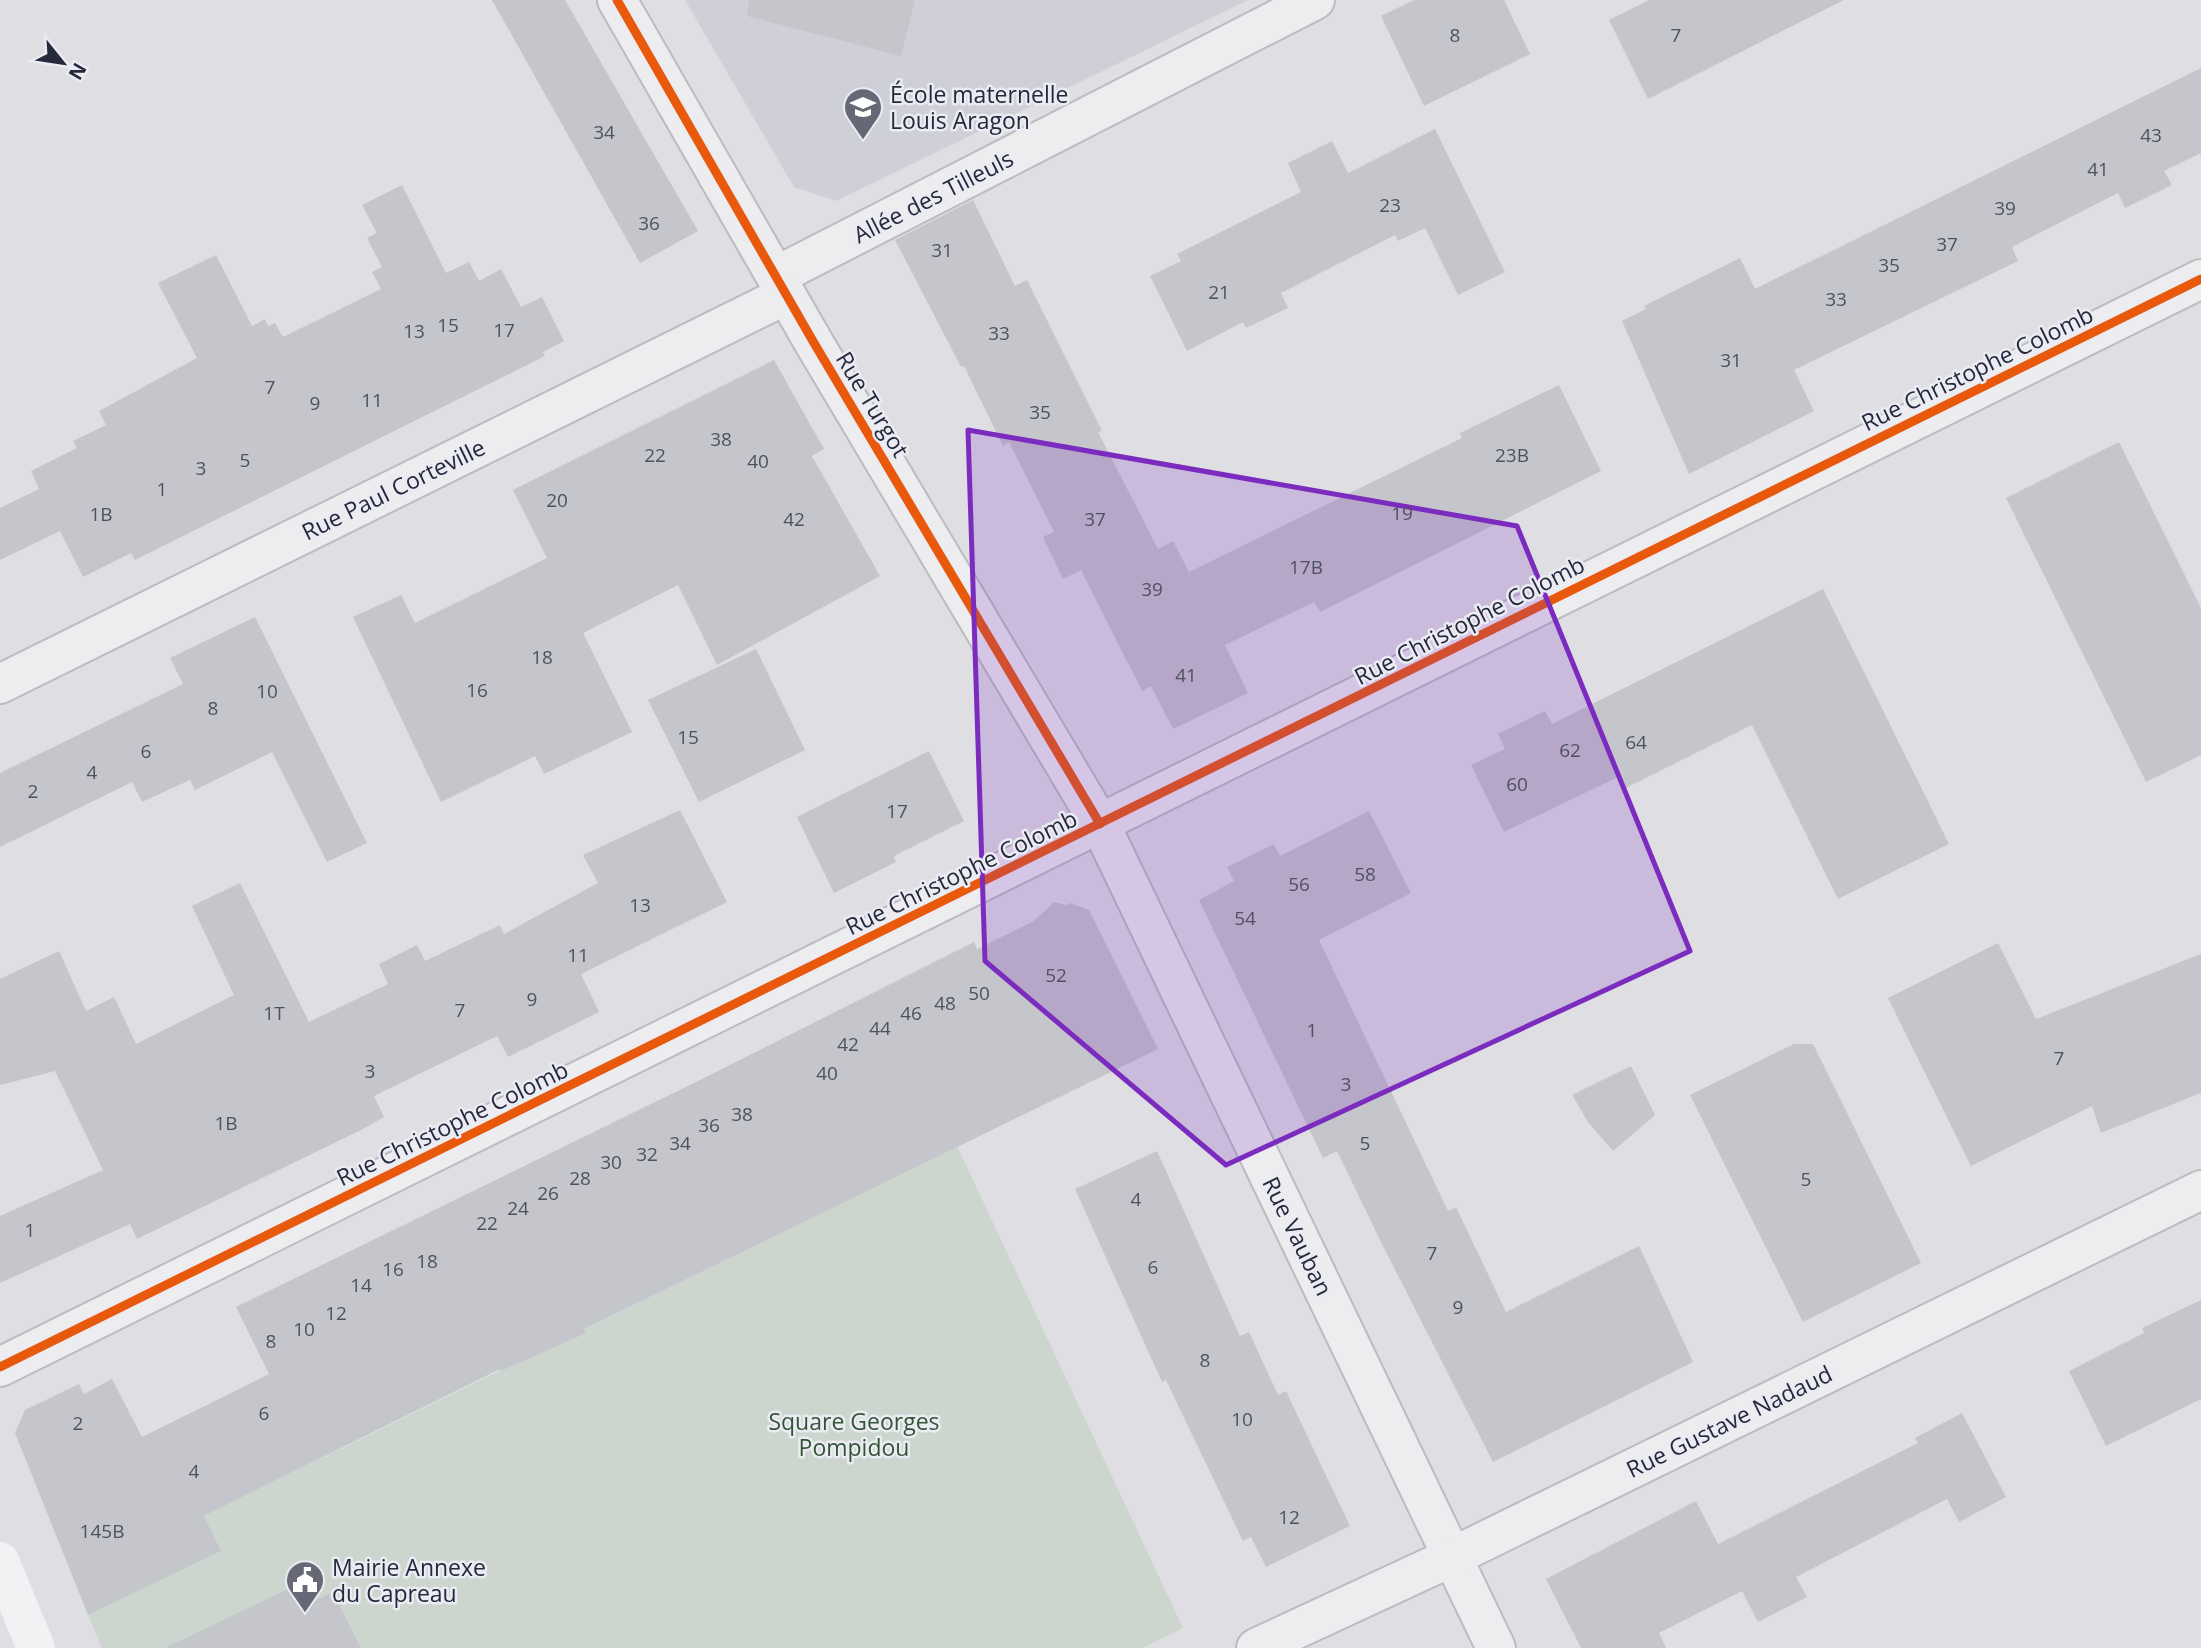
<svg xmlns="http://www.w3.org/2000/svg" width="2201" height="1648" font-family="'Open Sans',sans-serif">
<style>
.built{fill:#cecfd7}
.green{fill:#ccd6ce}
.building{fill:#c5c6cb}
.lines{fill:none;stroke-linecap:round;stroke-linejoin:round}
.street-casing{stroke:#bbbbc0;stroke-width:42}
.street{stroke:#ededf0;stroke-width:38}
.secondary{stroke:#f2f2f4;stroke-width:38}
.cycleway-casing{stroke:#ebecf3;stroke-width:13}
.cycleway{stroke:#e8590c;stroke-width:9}
.marked{fill:#7b2cbf;fill-opacity:0.2;stroke:#7b2cbf;stroke-width:5;stroke-linejoin:round}
.labels{text-anchor:middle;dominant-baseline:central;stroke-width:5;stroke-linejoin:round;paint-order:stroke}
.number-label{font-size:19px;fill:#505160}
.poi-label{font-size:23px;fill:#26283b;stroke:#ebecf3;text-anchor:start}
.street-label{font-size:23px;fill:#26283b;stroke:#ebecf3}
.park-label{font-size:23px;fill:#345636;stroke:#ebecf3}
</style>
<rect width="100%" height="100%" fill="#dedee3"/>
<polygon class="built" points="685,0 1248,0 836,201 794,187"/>
<polygon class="green" points="957,1146 1183,1628 1142,1648 102,1648 88,1615 220,1551 204,1516"/>
<g class="building">
<polygon points="492,0 565,0 698,231 640,263"/>
<polygon points="749,0 915,0 901,56 747,16"/>
<polygon points="1414,0 1504,0 1530,54 1424,106 1381,16"/>
<polygon points="1649,0 1844,0 1648,99 1609,20"/>
<polygon points="2201,68 2201,153 2164,171 2172,185 2125,208 2118,193 2012,247 2018,261 1794,370 1814,411 1689,474 1622,321 1646,309 1644,306 1740,258 1755,289"/>
<polygon points="1435,129 1505,272 1458,295 1425,228 1398,241 1395,235 1281,293 1288,308 1246,328 1243,322 1187,351 1150,276 1181,261 1177,254 1301,192 1288,163 1332,141 1348,173"/>
<polygon points="402,185 446,273 469,262 479,281 501,269 521,307 542,297 564,341 543,352 545,356 135,560 131,553 83,577 60,531 0,560 0,508 39,489 31,471 77,448 73,441 106,425 99,411 197,358 158,283 216,255 252,326 265,319 268,326 275,323 283,337 381,289 372,272 382,267 367,238 377,233 362,205"/>
<polygon points="973,200 1015,286 1027,280 1102,431 1098,432 1158,549 1173,541 1189,572 1462,438 1460,433 1559,385 1601,471 1320,612 1314,602 1225,645 1248,693 1173,729 1151,686 1142,691 1081,570 1063,579 1043,537 1054,532 1009,442 1003,446 964,366 961,367 895,240"/>
<polygon points="774,360 824,449 812,456 880,576 717,665 678,585 583,633 632,732 544,774 535,756 441,802 353,617 401,595 415,623 547,558 513,490"/>
<polygon points="2119,442 2201,608 2201,755 2146,782 2006,498"/>
<polygon points="1823,589 1949,844 1838,899 1752,725 1624,789 1618,777 1504,832 1471,765 1505,749 1498,734 1545,711 1552,724"/>
<polygon points="255,617 367,843 327,862 272,752 195,790 190,780 142,802 132,782 0,847 0,773 183,684 170,658"/>
<polygon points="756,649 805,750 699,802 648,700"/>
<polygon points="929,751 964,821 894,856 896,862 834,893 797,817"/>
<polygon points="680,810 727,902 581,974 599,1012 508,1057 497,1036 374,1096 384,1117 361,1130 137,1239 130,1224 0,1283 0,1216 103,1170 55,1071 0,1085 0,979 59,951 86,1011 114,997 136,1044 234,995 192,906 240,883 309,1022 388,984 379,964 417,945 425,961 500,925 504,934 598,883 583,855"/>
<polygon points="1369,811 1411,893 1319,940 1448,1211 1456,1207 1506,1312 1639,1246 1693,1362 1493,1462 1382,1244 1337,1151 1323,1158 1199,900 1234,881 1227,867 1274,844 1280,856"/>
<polygon points="1054,902 1067,905 1070,903 1089,910 1158,1049 584,1329 586,1333 501,1371 500,1369 204,1516 221,1551 88,1615 15,1433 25,1410 79,1384 84,1394 112,1379 142,1437 229,1394 269,1374 236,1307 704,1078 974,942 977,949 1034,921"/>
<polygon points="1998,943 2036,1019 2201,954 2201,1093 2101,1133 2092,1106 1971,1166 1888,998"/>
<polygon points="1794,1044 1813,1044 1921,1263 1803,1322 1690,1095"/>
<polygon points="1631,1066 1655,1115 1613,1151 1588,1122 1572,1095"/>
<polygon points="1157,1151 1240,1336 1249,1332 1278,1395 1286,1391 1350,1526 1266,1567 1251,1537 1243,1541 1166,1380 1162,1382 1075,1189"/>
<polygon points="2201,1300 2201,1399 2106,1446 2069,1371 2144,1333 2142,1328"/>
<polygon points="1962,1413 2006,1497 1959,1522 1947,1499 1796,1577 1807,1597 1758,1622 1742,1591 1659,1633 1666,1648 1581,1648 1546,1579 1696,1501 1718,1544 1918,1443 1915,1438"/>
<polygon points="296,1585 306,1605 333,1592 361,1648 165,1648"/>
</g>
<g class="lines">
<defs>
<g id="street">
<polyline points="617,0 814,343 1100,824 1496,1648"/>
<polyline points="776,276 1315,0"/>
<polyline points="0,684 786,295"/>
<polyline points="0,1367 2201,279"/>
<polyline points="1256,1648 1452,1557 2201,1190"/>
</g>
</defs>
<use href="#street" class="street-casing"/>
<use href="#street" class="street"/>
<polyline class="secondary" points="0,1561 36,1648"/>
<defs>
<g id="cycleway">
<polyline points="617,0 814,343 1100,824"/>
<polyline points="0,1367 2201,279"/>
</g>
</defs>
<use href="#cycleway" class="cycleway-casing"/>
<use href="#cycleway" class="cycleway"/>
</g>
<path class="marked" d="M968 430 1517 526 1690 951 1226 1165 985 961Z"/>
<defs>
<symbol id="school-pin" viewBox="-11 -11 22 30"><path d="M0 17L-7.5 6A9.5 9.5 0 1 1 7.5 6Z" fill="#666876" stroke="#ebecf3"/><path d="M0-5L7-2L0 1L-7-2ZM-4 1L0 2.5L4 1V4Q0 6-4 4Z" fill="#fff"/></symbol>
<symbol id="civic-pin" viewBox="-11 -11 22 30"><path d="M0 17L-7.5 6A9.5 9.5 0 1 1 7.5 6Z" fill="#666876" stroke="#ebecf3"/><path d="M-.6-6.5H3V-4.5H.6V-3L4-1V1h2V6H-6V1h2V-1L-.6-3ZM-1.2 2.5V6h2.4V2.5Z" fill="#fff"/></symbol>
</defs>
<g fill-rule="evenodd">
<use href="#school-pin" x="841" y="85" width="44" height="60"/>
<use href="#civic-pin" x="283" y="1558" width="44" height="60"/>
</g>
<g class="labels">
<g class="number-label">
<text x="1455" y="35">8</text>
<text x="1676" y="35">7</text>
<text x="604" y="132">34</text>
<text x="2151" y="135">43</text>
<text x="2098" y="169">41</text>
<text x="1390" y="205">23</text>
<text x="2005" y="208">39</text>
<text x="649" y="223">36</text>
<text x="1947" y="244">37</text>
<text x="942" y="250">31</text>
<text x="1889" y="265">35</text>
<text x="1219" y="292">21</text>
<text x="1836" y="299">33</text>
<text x="448" y="325">15</text>
<text x="504" y="330">17</text>
<text x="414" y="331">13</text>
<text x="999" y="333">33</text>
<text x="1731" y="360">31</text>
<text x="270" y="387">7</text>
<text x="372" y="400">11</text>
<text x="315" y="403">9</text>
<text x="1040" y="412">35</text>
<text x="721" y="439">38</text>
<text x="655" y="455">22</text>
<text x="1512" y="455">23B</text>
<text x="245" y="460">5</text>
<text x="758" y="461">40</text>
<text x="201" y="468">3</text>
<text x="162" y="489">1</text>
<text x="557" y="500">20</text>
<text x="1402" y="513">19</text>
<text x="101" y="514">1B</text>
<text x="794" y="519">42</text>
<text x="1095" y="519">37</text>
<text x="1306" y="567">17B</text>
<text x="1152" y="589">39</text>
<text x="542" y="657">18</text>
<text x="1186" y="675">41</text>
<text x="477" y="690">16</text>
<text x="267" y="691">10</text>
<text x="213" y="708">8</text>
<text x="688" y="737">15</text>
<text x="1636" y="742">64</text>
<text x="1570" y="750">62</text>
<text x="146" y="751">6</text>
<text x="92" y="772">4</text>
<text x="1517" y="784">60</text>
<text x="33" y="791">2</text>
<text x="897" y="811">17</text>
<text x="1365" y="874">58</text>
<text x="1299" y="884">56</text>
<text x="640" y="905">13</text>
<text x="1245" y="918">54</text>
<text x="578" y="955">11</text>
<text x="1056" y="975">52</text>
<text x="979" y="993">50</text>
<text x="532" y="999">9</text>
<text x="945" y="1003">48</text>
<text x="460" y="1010">7</text>
<text x="274" y="1013">1T</text>
<text x="911" y="1013">46</text>
<text x="880" y="1028">44</text>
<text x="1312" y="1030">1</text>
<text x="848" y="1044">42</text>
<text x="2059" y="1058">7</text>
<text x="370" y="1071">3</text>
<text x="827" y="1073">40</text>
<text x="1346" y="1084">3</text>
<text x="742" y="1114">38</text>
<text x="226" y="1123">1B</text>
<text x="709" y="1125">36</text>
<text x="680" y="1143">34</text>
<text x="1365" y="1143">5</text>
<text x="647" y="1154">32</text>
<text x="611" y="1162">30</text>
<text x="580" y="1178">28</text>
<text x="1806" y="1179">5</text>
<text x="548" y="1193">26</text>
<text x="1136" y="1199">4</text>
<text x="518" y="1208">24</text>
<text x="487" y="1223">22</text>
<text x="30" y="1230">1</text>
<text x="1432" y="1253">7</text>
<text x="427" y="1261">18</text>
<text x="1153" y="1267">6</text>
<text x="393" y="1269">16</text>
<text x="361" y="1285">14</text>
<text x="1458" y="1307">9</text>
<text x="336" y="1313">12</text>
<text x="304" y="1329">10</text>
<text x="271" y="1341">8</text>
<text x="1205" y="1360">8</text>
<text x="264" y="1413">6</text>
<text x="1242" y="1419">10</text>
<text x="78" y="1423">2</text>
<text x="194" y="1471">4</text>
<text x="1289" y="1517">12</text>
<text x="102" y="1531">145B</text>
</g>
<g class="poi-label">
<text x="890" y="94">École maternelle<tspan x="890" dy="26">Louis Aragon</tspan></text>
<text x="332" y="1567">Mairie Annexe<tspan x="332" dy="26">du Capreau</tspan></text>
</g>
<g class="street-label">
<text transform="translate(933 196) rotate(-27)">Allée des Tilleuls</text>
<text transform="translate(1977 368) rotate(-26)">Rue Christophe Colomb</text>
<text transform="translate(873 404) rotate(59)">Rue Turgot</text>
<text transform="translate(393 489) rotate(-26)">Rue Paul Corteville</text>
<text transform="translate(1469 620) rotate(-27)">Rue Christophe Colomb</text>
<text transform="translate(961 872) rotate(-26)">Rue Christophe Colomb</text>
<text transform="translate(452 1123) rotate(-26)">Rue Christophe Colomb</text>
<text transform="translate(1298 1236) rotate(64)">Rue Vauban</text>
<text transform="translate(1729 1421) rotate(-26)">Rue Gustave Nadaud</text>
</g>
<g class="park-label">
<text x="854" y="1421">Square Georges<tspan x="854" dy="26">Pompidou</tspan></text>
</g>
</g>
<g transform="translate(63 63) rotate(120)" stroke="#ebecf3" stroke-width="5" paint-order="stroke">
<path d="M0-5L12 26L0 18L-12 26Z" fill="#26283b"/>
<text y="-10" font-size="19" font-weight="bold" text-anchor="middle" fill="#26283b">N</text>
</g>
</svg>
